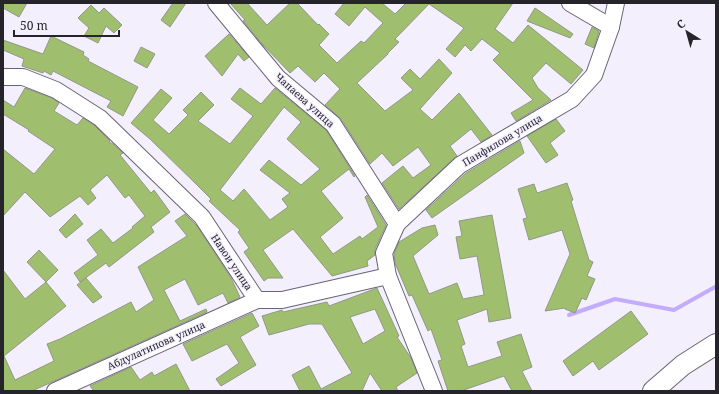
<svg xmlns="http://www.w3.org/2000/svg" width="719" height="394" font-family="'Noto Serif',serif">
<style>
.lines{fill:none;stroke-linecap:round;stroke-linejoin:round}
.stream{stroke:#c3acfb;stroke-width:4}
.building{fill:#9fbf6f;stroke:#919888;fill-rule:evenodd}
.minor-casing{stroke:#686473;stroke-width:18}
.major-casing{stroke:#686473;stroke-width:22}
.minor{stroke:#fff;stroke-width:16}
.major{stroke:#fff;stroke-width:20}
.labels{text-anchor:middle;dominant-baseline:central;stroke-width:3;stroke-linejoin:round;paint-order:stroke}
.street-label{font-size:10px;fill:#26242b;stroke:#f3effd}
</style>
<rect width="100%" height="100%" fill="#f3effd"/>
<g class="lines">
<polyline class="stream" points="569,315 615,299 674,310 715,287 716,287"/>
</g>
<g class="building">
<polygon points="3,3 27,3 19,17 3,8"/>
<polygon points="173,3 186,3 170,27 161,20"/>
<polygon points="230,3 247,3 267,25 290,3 297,3 318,25 319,24 329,34 319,45 337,63 361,41 364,43 383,23 365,7 349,26 335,14 344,3 382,3 395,14 406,3 513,3 495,29 513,43 528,25 583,70 571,84 546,63 532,78 538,88 551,100 516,121 511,113 533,100 493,60 500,53 482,39 471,51 465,45 455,57 446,49 464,28 429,4 395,39 399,42 388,53 388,54 357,83 385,111 413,90 401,78 410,69 420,79 439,59 452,73 420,109 432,120 459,93 492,135 481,142 471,129 450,146 457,156 399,209 382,183 403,166 413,178 431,165 418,147 393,166 382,153 370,164 341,119 325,105 340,89 324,73 315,82 298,66 290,73 263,45 243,21 245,20"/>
<polygon points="91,5 99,13 104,8 122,25 114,33 106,26 98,43 84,36 89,28 78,18"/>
<polygon points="535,8 573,34 570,38 527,21"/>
<polygon points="592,27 599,31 594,48 585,44"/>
<polygon points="229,34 249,57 244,61 238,54 222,76 205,56"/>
<polygon points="51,36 84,52 83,55 89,59 88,61 138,87 123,116 107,107 111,101 53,71 51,75 44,71 43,73 22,66 24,59 3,50 3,40 43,54"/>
<polygon points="141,47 155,54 147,68 134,61"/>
<polygon points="25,88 52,98 59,103 54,111 77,125 83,118 94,125 110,141 109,142 113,144 123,153 120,155 151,193 154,190 170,212 151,227 154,232 109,267 106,263 80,282 74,273 98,255 87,240 101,229 113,243 133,228 132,227 145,216 129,195 125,198 107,175 90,190 96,198 88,205 80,196 50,217 25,192 3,216 3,149 34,174 55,149 28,131 29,130 3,114 3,100 14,107"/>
<path d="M240 88 261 104 275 88 326 130 355 176 354 177 349 169 321 191 343 218 320 237 333 254 360 236 362 239 378 227 365 197 367 195 386 225 375 249V255L367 261 368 266 332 276 293 229 263 250 283 278H268L264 281 244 252 249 248 238 232 240 230 209 201 211 199 196 184 150 139 131 123 161 89 172 98 153 120 169 134 188 115 183 110 201 92 214 105 198 121 230 144 253 116 231 99ZM284 107 301 122 287 139 320 169 301 185 269 160 260 170 290 193 282 199 288 207 270 220 244 189 233 201 220 190Z"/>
<polygon points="556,119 565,131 550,143 558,155 546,163 527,136"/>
<polygon points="520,141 524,153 432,218 426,210 466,173"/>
<polygon points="567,183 573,200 571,201 589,260 593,262 587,276 595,279 586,300 582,298 575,313 565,309 565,308 545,311 570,254 562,230 529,240 523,219 527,218 518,189 534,184 537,193"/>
<polygon points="75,214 83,224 66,238 59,230"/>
<polygon points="185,214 197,226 231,278 240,297 228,303 223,293 198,305 185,279 164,290 180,321 206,309 207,312 32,391 3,391 3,270 25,299 46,282 66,306 4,356 15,380 54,361 47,344 60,339 131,302 136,312 154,300 138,267 187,236 175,221"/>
<polygon points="492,215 511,318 489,322 487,309 457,320 465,344 461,346 468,367 502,356 497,342 521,334 532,367 522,371 532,391 512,391 504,376 461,391 448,391 438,361 442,360 431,329 428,331 412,295 409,296 395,263 394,254 399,242 422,228 435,225 438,235 413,256 429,294 457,283 463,299 484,295 477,256 460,259 456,237 462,236 459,221"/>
<polygon points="39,250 58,270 46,282 27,262"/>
<polygon points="86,278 102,297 93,303 77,285"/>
<path d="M377 288 399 336 397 337 411 358 417 373 396 387 398 391H382L370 373 362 391H300L292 375 309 366 321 389 352 373 322 324H309L269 335 262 316 282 310 283 312 327 302 329 306ZM375 309 385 331 363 344 350 317Z"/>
<polygon points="631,311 648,334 599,370 593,361 573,376 563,361"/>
<polygon points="252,313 259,326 240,337 256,365 221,386 216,379 239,363 227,344 192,361 183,344"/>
<polygon points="176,364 190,391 94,391 90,386 131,367 140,380 152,372 154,376"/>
</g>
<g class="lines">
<defs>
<g id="minor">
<polyline points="216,3 278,78 333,124 397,224"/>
<polyline points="570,3 611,27"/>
<polyline points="3,77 23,77 56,90 100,118 202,217 257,300 282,300 388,276 434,391"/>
<polyline points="388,276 384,253 397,224 460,165 572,99 594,75 611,27 616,3"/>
<polyline points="55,391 257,300"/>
</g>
<polyline id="major" points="653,391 683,365 716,344"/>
</defs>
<use href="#minor" class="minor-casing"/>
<use href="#major" class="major-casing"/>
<use href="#minor" class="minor"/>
<use href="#major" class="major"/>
</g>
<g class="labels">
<g class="street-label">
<text transform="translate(305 100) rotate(42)">Чапаева улица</text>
<text transform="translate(502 140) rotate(-31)">Панфилова улица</text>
<text transform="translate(232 262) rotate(56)">Навои улица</text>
<text transform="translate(156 345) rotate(-24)">Абдулатипова улица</text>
</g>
</g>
<rect width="719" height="394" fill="none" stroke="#26242b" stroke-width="8"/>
<g transform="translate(687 32) rotate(323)" stroke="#f3effd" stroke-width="3" paint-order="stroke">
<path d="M0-3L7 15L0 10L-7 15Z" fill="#26242b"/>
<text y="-6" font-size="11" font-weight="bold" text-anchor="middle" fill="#26242b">С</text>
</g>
<path d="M14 30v6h105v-6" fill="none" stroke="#26242b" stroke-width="2"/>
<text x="20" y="30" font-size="12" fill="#26242b" stroke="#f3effd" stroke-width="3" paint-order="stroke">50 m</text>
</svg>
